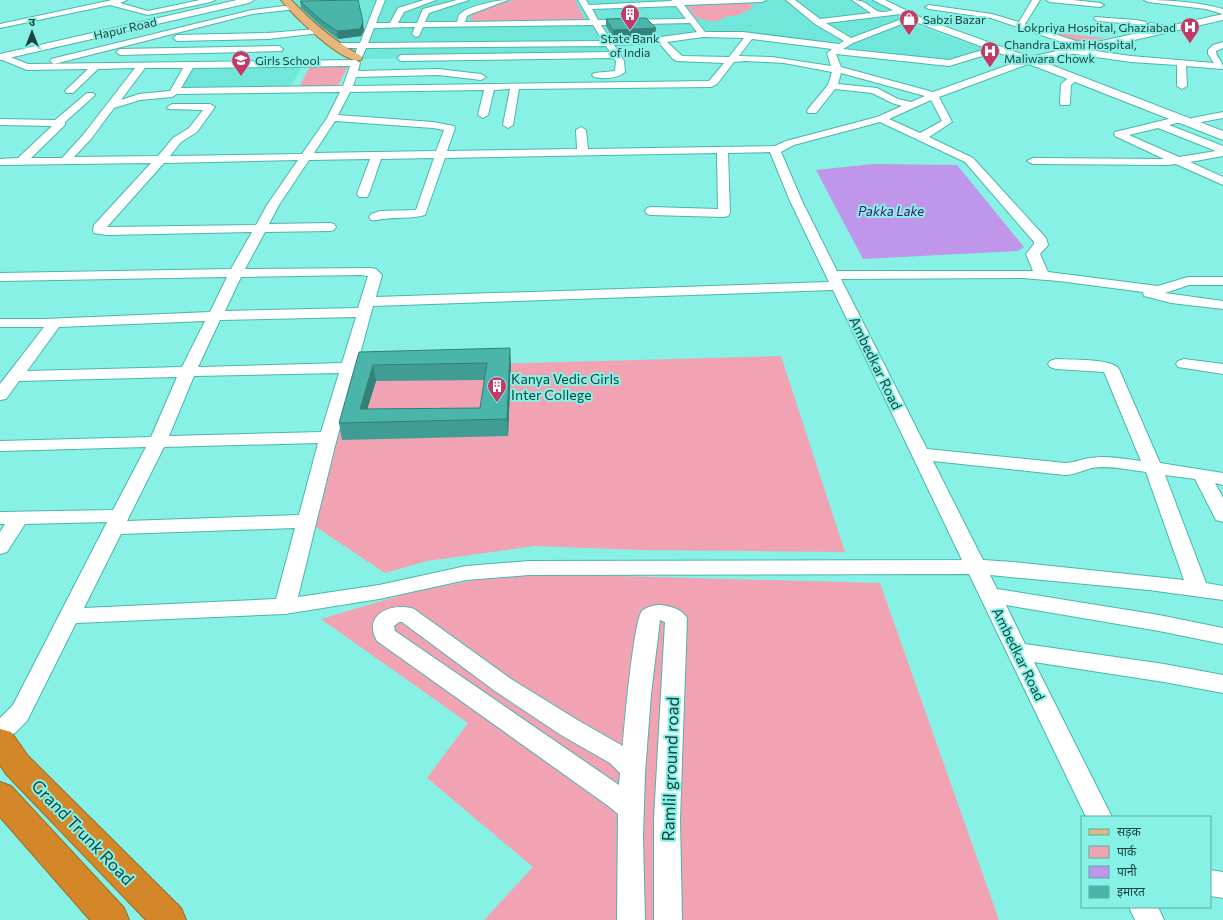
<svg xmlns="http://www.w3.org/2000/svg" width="1223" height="920" font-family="Commissioner,'Noto Sans Devanagari',sans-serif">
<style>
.built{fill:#70e7da}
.green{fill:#f1a3b3}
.water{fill:#bf96ea}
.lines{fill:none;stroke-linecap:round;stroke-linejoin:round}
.street-casing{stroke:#4ab6ab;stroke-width:2}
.secondary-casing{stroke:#4ab6ab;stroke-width:2}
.primary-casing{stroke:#927030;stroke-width:2}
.highway-casing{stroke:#927030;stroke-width:2}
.street{fill:#fff;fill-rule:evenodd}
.secondary{fill:#fff;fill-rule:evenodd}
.primary{fill:#e5b77e;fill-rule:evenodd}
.highway{fill:#d48728;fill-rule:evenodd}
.wall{fill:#409d93;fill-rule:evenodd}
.shaded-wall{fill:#347f78}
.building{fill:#4ab6ab;stroke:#347f78;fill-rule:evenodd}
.labels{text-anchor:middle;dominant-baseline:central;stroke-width:4;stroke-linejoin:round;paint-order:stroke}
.far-poi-label{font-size:12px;fill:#174440;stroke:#88f1e5;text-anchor:start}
.far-street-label{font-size:12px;fill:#174440;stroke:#88f1e5}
.far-water-label{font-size:13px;font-style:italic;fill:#490c71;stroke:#88f1e5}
.street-label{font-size:14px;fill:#174440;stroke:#88f1e5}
.poi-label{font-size:14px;fill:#174440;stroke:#88f1e5;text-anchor:start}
.near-street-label{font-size:17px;fill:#174440;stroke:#88f1e5}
</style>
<rect width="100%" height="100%" fill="#88f1e5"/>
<g class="built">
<polygon points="291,0 874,0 909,18 828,46 756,37 678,36 603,42 609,56 349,59 318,30"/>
<polygon points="906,22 987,50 948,62 838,50"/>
<polygon points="304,64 289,89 178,91 194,66"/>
</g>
<g class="green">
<polygon points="514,0 575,0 585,20 470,21 473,12"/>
<polygon points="749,3 753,8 736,16 728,16 715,22 696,18 687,5"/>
<polygon points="1042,31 1106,38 1078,44"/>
<polygon points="349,64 338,86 299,87 311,65"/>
<polygon points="781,356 845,552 640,550 535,546 427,561 385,573 307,521 348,368"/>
<polygon points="583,575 880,583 999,920 484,920 533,867 427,778 468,723 321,619 405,594 489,577"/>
</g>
<polygon class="water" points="873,164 957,165 1024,247 1018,251 863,259 816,170"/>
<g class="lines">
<defs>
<g id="street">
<polygon points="112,0 127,0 120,3 148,11 200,0 215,0 211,2 148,15 110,5 0,28 0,24"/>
<path d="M377 0H385L376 23H390L398 8 424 0H436L404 12 398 23H417L423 9 457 0H469L429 13 425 22H457C458 19 458 15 461 13 469 6 497 0 508 0L471 14 467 16 465 22 590 20 578 0H586L589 5 672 1 671 0H766L762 2 684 5 705 32H743L839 44 844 41 815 24 786 0H795L820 19 871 13 852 0C869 0 870 10 881 12 888 13 898 6 905 12L901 14 826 23 851 38 910 16H913L917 18 853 43 843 49 949 60 996 46 1000 49 999 51 949 66 836 54 841 67 933 92 1025 59H1031L1032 61 1031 63 939 97 952 122 929 137 973 158 1046 238 1048 245 1040 254 1048 272 1158 286 1188 277H1223V285H1189L1165 293 1223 301V309L1171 303 1144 296 1143 292 1059 281 1022 278 841 279 927 449 1065 463C1074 463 1081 459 1090 458 1107 455 1125 459 1141 461L1104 372 1056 369 1050 367 1048 364 1050 361 1056 359C1069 360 1112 358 1119 369L1160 463 1223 473V485L1215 483 1223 498V522L1216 520 1195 479 1165 475 1206 583 1223 586V600L1149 590 990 575 997 589 1159 615 1223 628V644L1159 631 1006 605 1025 644 1164 664 1223 675V693L1164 682 1034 662 1112 817H1086L969 574 529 575 466 580 379 599 285 614 76 623 27 721 15 733 0 739V718L13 705 107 522 25 524 7 552 0 554V532L5 524H0V512L113 510 146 447 0 451V441L151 437 177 377 19 381 6 399 0 400V384L44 327H0V319H45L210 312 227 277 0 281V273L231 269 252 232 107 235 94 233 93 230 94 225 151 163 0 165V159L18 158 52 126 0 125V119L55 120 87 93H93L95 95 93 97 65 122V125L31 158H62L83 135 135 68 98 69 73 93H67L65 91 67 89 88 69 27 70 0 59V55H5L28 64 356 60 360 63 358 71 438 69 481 74 486 77 481 80 438 75 356 77 353 86 709 81 724 63 677 61 673 59 659 43 614 45 624 61 625 72C617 79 603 79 594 77L592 75 594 73 615 71 616 61 613 58 401 61 397 58 401 55 610 52 606 46 366 48 362 57 359 58 355 55 357 48H334L333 46 337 43H360ZM676 6 686 19 598 20 592 9ZM690 23 697 32 661 37 611 40 601 25ZM593 25 603 41 368 43 374 28 415 27 412 34 416 37 419 36 423 27ZM703 37 743 38H744L729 57 682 56 667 42ZM752 39 832 49 827 53 831 66 772 57 739 56ZM745 61 784 63 832 72 828 85 808 109 807 111 808 113H816L835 89 872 93 892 103 902 106 877 117 786 141 775 146 588 149 586 130 581 127 576 130 577 149 447 151 455 128 454 126 433 122 338 115 350 92 484 90 478 115 483 118 488 115 494 90 510 89 503 125 508 128 513 125 519 89 711 87 717 84 734 62ZM350 66 343 86 181 88 193 68ZM145 68H183L170 91 139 94 121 100ZM841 73 925 96 911 102 898 99 877 88 838 84ZM340 92 327 118 302 154 170 156 181 142 197 132 215 107 210 104H172L167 107 168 109 203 110 189 128 173 138 158 156 74 157 91 139 114 108 140 100 172 97 177 94ZM931 100 942 121 920 133 889 119ZM335 121 433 128 444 130 436 151 314 153ZM880 122 965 162 1034 242V244L1026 254 1033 271H837L802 201 781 152 794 145ZM770 152 790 201 829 282 376 297 382 275 376 269 371 268 245 269 265 232 330 231 334 230 336 227 334 224 330 223 269 224 279 205 309 160 370 159 357 194 359 197H367L369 194 381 159 434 158 416 210 380 211 371 214 369 217 371 220C376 221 378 219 383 219 398 217 411 219 425 215L445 158 717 153 718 209 651 207 647 208 645 211 647 214 651 215 724 217 728 216 730 213 728 153ZM298 160 267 205 256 225 107 227 164 163ZM360 275 368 276 358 308 225 311 241 277ZM833 290 962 560 529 561 466 566 379 585 298 597 335 446 373 306ZM356 317 342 363 198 367 220 320ZM205 321 182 367 27 371 59 327ZM339 373 321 432 169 436 194 376ZM318 443 299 515 127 521 164 447ZM933 461 1065 475C1075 475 1083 470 1092 468 1109 465 1129 470 1146 472L1184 580 1013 562 983 560ZM295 528 276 599 84 608 121 534Z"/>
<path d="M1032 0H1040L1025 24 1091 46 1092 48 1089 50 1131 56 1214 63 1208 54V50L1213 45 1223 42V48L1216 51C1216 58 1223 60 1223 69L1186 66 1187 86 1182 89 1177 86V65L1131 62 1075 54 1071 51 1072 49 1085 50 991 18 929 9 925 7 929 5 992 14 1019 22Z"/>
<polygon points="1046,0 1073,0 1100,3 1104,5 1100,7 1050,2"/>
<path d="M1144 0C1171 0 1198 2 1223 9V14L1206 9 1148 2Z"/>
<polygon points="293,5 296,5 296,9 252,14 54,64 50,61 51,59 252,10"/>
<polygon points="1095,17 1136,20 1171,27 1175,29 1171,31 1136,24 1098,21 1094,19"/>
<polygon points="317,29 320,29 321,31 320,33 268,39 177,41 173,38 177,35 268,33"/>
<polygon points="279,46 283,49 282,51 120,55 116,52 120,49"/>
<polygon points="1074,75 1079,78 1071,85 1070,103 1069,105 1061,105 1060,103 1061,84 1071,76"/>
<polygon points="1223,112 1223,118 1196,123 1191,120 1192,118"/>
<path d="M1181 116 1186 119 1185 121 1169 125 1223 146V156L1190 162 1223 177V185L1176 164 1168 165 1033 164 1027 161 1033 158 1164 159 1115 136 1114 134 1115 132ZM1158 128 1216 151 1179 157 1129 135Z"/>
<polygon points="1184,359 1223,364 1223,374 1178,367 1176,364 1178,361"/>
<path d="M660 605C670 606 682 609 687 618L680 819 682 920H654V819L665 622 660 620 651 694 645 773 643 837 645 920H617L618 814 607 805 377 641C362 615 391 602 414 609L511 679 579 721 623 746C624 727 634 619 642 611 646 607 655 605 660 605ZM399 622H402L495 691 561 735 610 763 620 773 619 785 395 631 394 626Z"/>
<polygon points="1210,870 1223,872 1223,898 1210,896"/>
<polygon points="1129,907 1158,907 1164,920 1135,920"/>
</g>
<g id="secondary">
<polygon points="237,0 254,0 249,3 0,60 0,54"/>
<polygon points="873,0 885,0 924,19 1030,57 1223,14 1223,20 1041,61 1223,131 1223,140 1042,69 918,23"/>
</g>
<path id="primary" d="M281 0H291C312 22 334 41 361 56L362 58 361 60C343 65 292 14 281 0Z"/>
<g id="highway">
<polygon points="0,729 11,732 28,756 181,908 186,920 146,920 6,774 0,765"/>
<polygon points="0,782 11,786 124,908 129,920 90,920 0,817"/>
</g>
</defs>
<use href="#street" class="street-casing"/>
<use href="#secondary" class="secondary-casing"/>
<use href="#primary" class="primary-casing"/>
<use href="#highway" class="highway-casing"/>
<use href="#street" class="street"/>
<use href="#secondary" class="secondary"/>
<use href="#primary" class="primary"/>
<use href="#highway" class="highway"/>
</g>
<g class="wall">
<polygon points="300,1 364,30 361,36 338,39 322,27 301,8"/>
<polygon points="606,19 655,36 613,38 606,26"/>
<path d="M359 352 511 364 508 436 342 440 339 423ZM484 380 480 408 367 409 376 381Z"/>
</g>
<g class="shaded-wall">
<polygon points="363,22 364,30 361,36 338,39 337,31"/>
<polygon points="656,28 655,36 613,38 613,30"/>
<polygon points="510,348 511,364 508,436 507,419"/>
<polygon points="373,365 376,381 363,423 360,409"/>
</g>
<g class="building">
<polygon points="358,0 363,22 360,29 337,31 321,20 300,1"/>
<polygon points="646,18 656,28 613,30 606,19"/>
<path d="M510 348 507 419 339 423 359 352ZM487 363 480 408 360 409 373 365Z"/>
</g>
<defs>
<symbol id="building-pin" viewBox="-11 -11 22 30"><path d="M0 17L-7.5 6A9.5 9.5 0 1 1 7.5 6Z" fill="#c63865" stroke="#88f1e5"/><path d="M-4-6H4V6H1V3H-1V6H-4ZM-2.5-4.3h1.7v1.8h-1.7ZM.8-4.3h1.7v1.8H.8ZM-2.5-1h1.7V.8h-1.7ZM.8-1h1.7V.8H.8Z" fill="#fff"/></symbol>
<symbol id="shop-pin" viewBox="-11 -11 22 30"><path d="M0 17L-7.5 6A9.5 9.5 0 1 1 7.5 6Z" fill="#c63865" stroke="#88f1e5"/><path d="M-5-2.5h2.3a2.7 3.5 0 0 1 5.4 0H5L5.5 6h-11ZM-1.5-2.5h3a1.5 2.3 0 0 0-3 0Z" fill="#fff"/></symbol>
<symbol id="hospital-pin" viewBox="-11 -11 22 30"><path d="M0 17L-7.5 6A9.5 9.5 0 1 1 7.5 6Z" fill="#c63865" stroke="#88f1e5"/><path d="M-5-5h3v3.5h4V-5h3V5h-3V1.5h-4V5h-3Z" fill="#fff"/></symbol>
<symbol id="school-pin" viewBox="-11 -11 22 30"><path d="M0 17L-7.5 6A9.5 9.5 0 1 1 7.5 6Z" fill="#c63865" stroke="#88f1e5"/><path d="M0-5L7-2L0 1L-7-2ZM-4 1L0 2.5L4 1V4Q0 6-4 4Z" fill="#fff"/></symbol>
</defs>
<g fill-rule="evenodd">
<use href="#building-pin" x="619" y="3" width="22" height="30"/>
<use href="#shop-pin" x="898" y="8" width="22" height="30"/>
<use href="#hospital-pin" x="1179" y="16" width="22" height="30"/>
<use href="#hospital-pin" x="979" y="40" width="22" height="30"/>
<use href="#school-pin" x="230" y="49" width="22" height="30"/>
<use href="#building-pin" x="486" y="375" width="22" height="30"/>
</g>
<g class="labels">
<g class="far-poi-label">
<text x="923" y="19">Sabzi Bazar</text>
<text x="1176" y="27" text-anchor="end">Lokpriya Hospital, Ghaziabad</text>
<text x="630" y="38" text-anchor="middle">State Bank<tspan x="630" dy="14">of India</tspan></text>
<text x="1004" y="44">Chandra Laxmi Hospital,<tspan x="1004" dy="14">Maliwara Chowk</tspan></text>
<text x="255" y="60">Girls School</text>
</g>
<g class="far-street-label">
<text transform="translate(125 28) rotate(-13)">Hapur Road</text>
</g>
<g class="far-water-label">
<text x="891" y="211">Pakka Lake</text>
</g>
<g class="street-label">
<text transform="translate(876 363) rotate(64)">Ambedkar Road</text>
<text transform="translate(1019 654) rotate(64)">Ambedkar Road</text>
</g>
<g class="poi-label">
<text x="511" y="378">Kanya Vedic Girls<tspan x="511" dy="16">Inter College</tspan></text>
</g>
<g class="near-street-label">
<text transform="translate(670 769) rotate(-88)">Ramlil ground road</text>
<text transform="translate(83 832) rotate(46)">Grand Trunk Road</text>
</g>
</g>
<rect x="1081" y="816" width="130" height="92" fill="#88f1e5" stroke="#5baca3"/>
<rect x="1089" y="829" width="20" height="6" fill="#e5b77e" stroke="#5baca3"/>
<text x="1117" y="836" font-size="12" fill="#174440">सड़क</text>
<rect x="1089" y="846" width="20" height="12" fill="#f1a3b3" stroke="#5baca3"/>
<text x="1117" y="856" font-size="12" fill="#174440">पार्क</text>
<rect x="1089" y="866" width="20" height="12" fill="#bf96ea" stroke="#5baca3"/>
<text x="1117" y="876" font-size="12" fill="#174440">पानी</text>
<rect x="1089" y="886" width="20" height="12" fill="#4ab6ab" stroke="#5baca3"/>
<text x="1117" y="896" font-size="12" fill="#174440">इमारत</text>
<g transform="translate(32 32)" stroke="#88f1e5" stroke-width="3" paint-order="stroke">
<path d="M0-3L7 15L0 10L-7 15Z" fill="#174440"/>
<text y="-6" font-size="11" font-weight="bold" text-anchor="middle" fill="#174440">उ</text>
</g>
</svg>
